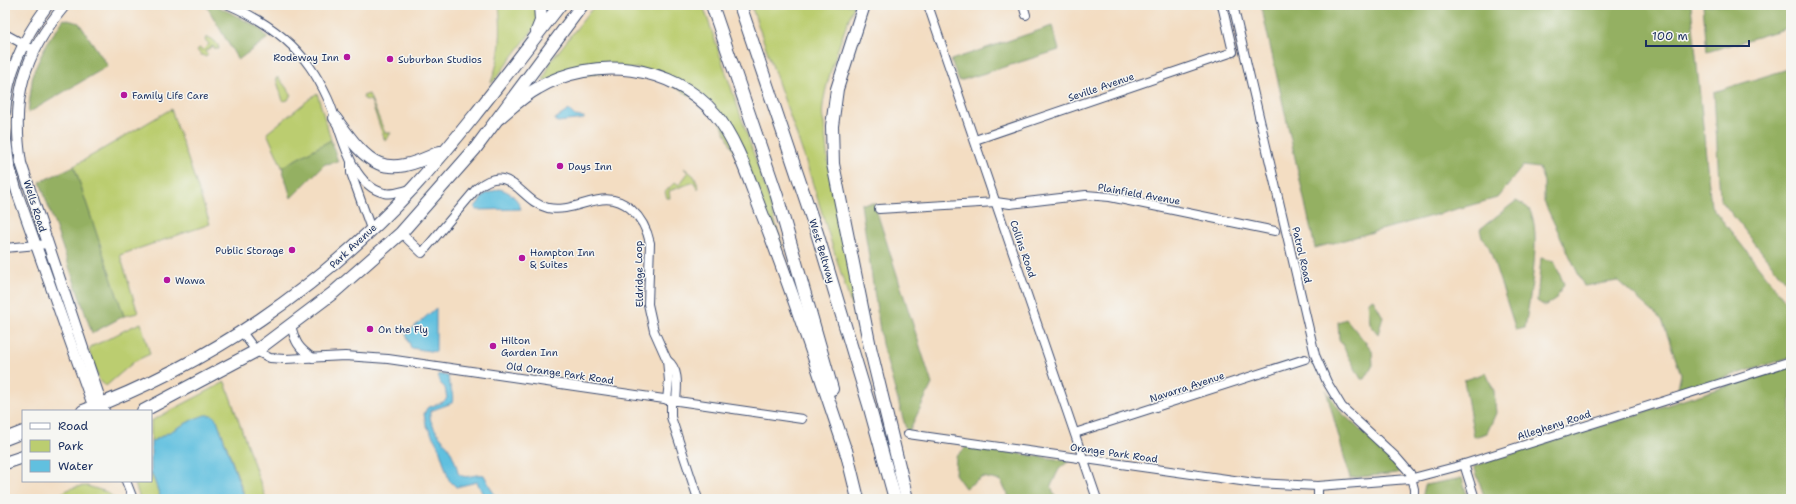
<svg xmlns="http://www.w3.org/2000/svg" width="1796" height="504" font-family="'Shantell Sans',sans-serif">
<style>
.green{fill:#bbcd70;stroke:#6b7e67}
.forest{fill:#94b062;stroke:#587060}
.water{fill:#61c0df;stroke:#3e789e}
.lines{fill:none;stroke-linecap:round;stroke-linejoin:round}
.minor-casing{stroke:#3b496d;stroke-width:10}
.major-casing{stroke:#3b496d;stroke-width:12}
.highway-casing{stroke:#3b496d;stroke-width:14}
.minor{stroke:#fff;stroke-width:8}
.major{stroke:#fff;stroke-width:10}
.highway{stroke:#fff;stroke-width:12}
.poi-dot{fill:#b5179e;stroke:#f6f6f2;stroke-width:1.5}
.labels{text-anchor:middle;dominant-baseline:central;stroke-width:3;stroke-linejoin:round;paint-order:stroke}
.poi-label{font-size:10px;fill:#1b2f5e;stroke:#f6f6f2;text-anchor:start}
.street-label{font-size:10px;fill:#1b2f5e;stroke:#f6f6f2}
</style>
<rect width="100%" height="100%" fill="#f6f6f2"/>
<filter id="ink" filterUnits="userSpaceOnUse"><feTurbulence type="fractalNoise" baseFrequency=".025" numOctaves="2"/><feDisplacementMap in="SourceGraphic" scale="8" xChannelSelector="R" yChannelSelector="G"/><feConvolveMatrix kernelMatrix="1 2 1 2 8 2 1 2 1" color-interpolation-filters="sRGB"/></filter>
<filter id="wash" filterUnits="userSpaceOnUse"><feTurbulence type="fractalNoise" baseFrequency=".012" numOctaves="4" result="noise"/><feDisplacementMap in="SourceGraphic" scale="16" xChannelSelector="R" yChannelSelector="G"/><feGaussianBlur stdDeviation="0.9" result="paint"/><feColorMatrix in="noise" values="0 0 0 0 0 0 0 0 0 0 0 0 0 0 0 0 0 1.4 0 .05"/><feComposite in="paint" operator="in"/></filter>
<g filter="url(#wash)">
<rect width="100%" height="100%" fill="#f3ddc2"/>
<g class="green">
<path d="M499 5H552L493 82H491C501 57 502 31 499 5Z"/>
<polygon points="595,5 703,5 769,199 782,247 778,248 714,108 638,68 543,81 551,61"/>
<path d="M751 5H854C846 27 815 104 824 123L828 162 861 326 858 327 805 159Z"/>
<polygon points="206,38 210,38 218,45 219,49 215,49 213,46 205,51 208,55 206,57 200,54 197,50 199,48 203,50 209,44 205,40"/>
<polygon points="276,78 279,78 291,94 288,100 283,101"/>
<polygon points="317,93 331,140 282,167 267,133"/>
<polygon points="369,94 385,133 391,133 385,141 371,101 364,99 363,96"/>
<polygon points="171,109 210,224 120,255 138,313 124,316 74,166"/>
<polygon points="684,168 694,176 699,188 697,188 694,182 669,191 670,198 667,198 665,192 675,182 679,185 688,173"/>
<path d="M141 323 150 354 135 361 106 386 99 380 89 351 92 346C109 340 124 329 141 323Z"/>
<polygon points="225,382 266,499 246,499 217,420 212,415 194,419 151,442 151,421"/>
<polygon points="151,471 161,499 140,499 134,481 151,481"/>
<path d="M87 486 107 492 115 499H54C64 490 74 486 87 486Z"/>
</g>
<g class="forest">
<polygon points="206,5 215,5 258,27 268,38 238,60"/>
<polygon points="1261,5 1691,5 1711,206 1791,308 1791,357 1685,390 1678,387 1681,374 1662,320 1618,281 1584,286 1544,202 1544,182 1539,168 1523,166 1497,198 1315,248"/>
<polygon points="1703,5 1791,5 1791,27 1707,52"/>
<polygon points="64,19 79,23 108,66 28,113 33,73 47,43"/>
<polygon points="1052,26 1059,50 959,81 951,60"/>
<polygon points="1791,68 1791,289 1720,199 1714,92"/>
<polygon points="331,140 338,162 325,164 291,198 282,167"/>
<polygon points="74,166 124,316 92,333 40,182"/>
<path d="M1516 201C1520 203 1526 206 1529 209 1543 230 1529 302 1525 328L1516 330 1488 244 1482 238 1480 229Z"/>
<polygon points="874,203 932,384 909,431 906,429 882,344 861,204"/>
<polygon points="1541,258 1554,261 1564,284 1555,300 1545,306 1537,301"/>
<polygon points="1373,299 1383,317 1378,334 1370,324 1368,302"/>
<polygon points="1346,319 1372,350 1373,365 1365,379 1361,379 1339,339 1338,322"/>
<polygon points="1791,366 1791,499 1558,499 1556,495 1544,499 1485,499 1474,466"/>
<polygon points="1486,373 1494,391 1496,413 1487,433 1474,437 1464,380"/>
<polygon points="1326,390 1342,413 1402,469 1398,473 1350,478"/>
<polygon points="967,446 1069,461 1059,469 1051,486 1056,499 1010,499 1001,481 983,477 965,488 955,474 956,457"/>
<polygon points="1462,478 1468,499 1422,499 1425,485"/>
</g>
<g class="water">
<polygon points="569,110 575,116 584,117 584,119 558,122 555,121 555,119"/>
<path d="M499 189C510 191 518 199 521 209L476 210 475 207 485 194Z"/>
<polygon points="436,308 436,352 411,348 406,334"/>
<path d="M438 374 448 376C448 385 455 393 452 403L430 411C428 424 439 434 446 444 451 450 457 465 458 473 465 481 474 473 484 475L495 496V499H485L477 482 456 487 449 480 439 448 426 424 424 414 427 408 443 402 447 398 445 388 440 383Z"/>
<polygon points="205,415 212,415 217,420 245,499 161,499 151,471 151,442 194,419"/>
</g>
</g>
<g filter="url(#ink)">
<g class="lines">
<defs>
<g id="minor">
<path d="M229 5C261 19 290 38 310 67 317 77 323 88 328 99 341 127 348 184 384 193 393 195 402 191 411 189"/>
<polyline points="928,5 1097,499"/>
<polyline points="1023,5 1026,15"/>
<polyline points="1233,5 1315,355 1327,382 1342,407 1397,458 1410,473 1414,489 1414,499"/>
<polyline points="5,34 34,50"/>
<polyline points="975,140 1233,52 1222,5"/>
<polyline points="351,163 351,173 371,229"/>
<polyline points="879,209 996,202 1010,204 1086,195 1110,197 1275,231"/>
<path d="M401 233 422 253 477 188C511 160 520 202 548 208 577 214 604 185 631 209 642 219 647 229 650 243L648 304 654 331 667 360 669 381 667 400"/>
<polyline points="5,248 48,244"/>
<path d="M291 325C295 342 298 348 313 358"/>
<polyline points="242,332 256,351 270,358 285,359 345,356 388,359 802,419"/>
<path d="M667 360C680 370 677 386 676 401"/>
<polyline points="671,400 671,417 698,499"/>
<polyline points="1075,433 1305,359"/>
<polyline points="908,434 1255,483 1318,486 1409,479 1455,467 1791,361"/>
<polyline points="1464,464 1475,499"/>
<polyline points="126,481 133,499"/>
<polyline points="1318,486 1318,499"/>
</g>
<g id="major">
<path d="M65 5C23 55 11 98 21 163L104 411"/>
<path d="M5 112C7 72 24 37 48 5"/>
<polyline points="5,132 9,164 17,192 95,411"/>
</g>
<g id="highway">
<polyline points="712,5 777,196 832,389"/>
<polyline points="740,5 817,233 869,405 895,499"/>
<polyline points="864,5 837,89 832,126 833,164 870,347 907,499"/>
<polyline points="537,31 541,21 540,5"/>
<path d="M335 118C370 166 382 180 440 152"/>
<path d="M499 118C511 108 523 96 538 88 594 55 672 64 715 114 737 140 749 180 761 211 793 292 820 375 848 458"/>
<path d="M83 411C209 364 321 287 412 189 465 131 512 67 560 5"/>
<polyline points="143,411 256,351 333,293 401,233 475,149 582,5"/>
<polyline points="5,439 23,432"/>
<polyline points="846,450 858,499"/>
<polyline points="5,463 23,457"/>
</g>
</defs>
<use href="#minor" class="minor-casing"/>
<use href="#major" class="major-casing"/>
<use href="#highway" class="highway-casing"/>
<use href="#minor" class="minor"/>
<use href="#major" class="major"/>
<use href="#highway" class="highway"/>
</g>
</g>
<g class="poi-dot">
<circle cx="347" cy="57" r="4"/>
<circle cx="390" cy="59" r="4"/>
<circle cx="124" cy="95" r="4"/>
<circle cx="560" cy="166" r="4"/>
<circle cx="292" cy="250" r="4"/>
<circle cx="522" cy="258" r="4"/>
<circle cx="167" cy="280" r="4"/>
<circle cx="370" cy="329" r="4"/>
<circle cx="493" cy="346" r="4"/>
</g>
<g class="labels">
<g class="poi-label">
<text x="339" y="57" text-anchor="end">Rodeway Inn</text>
<text x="398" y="59">Suburban Studios</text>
<text x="132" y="95">Family Life Care</text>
<text x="568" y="166">Days Inn</text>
<text x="284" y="250" text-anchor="end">Public Storage</text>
<text x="530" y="252">Hampton Inn<tspan x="530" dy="12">&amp; Suites</tspan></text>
<text x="175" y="280">Wawa</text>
<text x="378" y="329">On the Fly</text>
<text x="501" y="340">Hilton<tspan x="501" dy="12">Garden Inn</tspan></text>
</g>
<g class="street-label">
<text transform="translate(1101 87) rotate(-19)">Seville Avenue</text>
<text transform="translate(1139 194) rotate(10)">Plainfield Avenue</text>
<text transform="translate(35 206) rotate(72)">Wells Road</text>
<text transform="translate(353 246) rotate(-43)">Park Avenue</text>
<text transform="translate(1023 249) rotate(71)">Collins Road</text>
<text transform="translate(822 251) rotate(73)">West Beltway</text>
<text transform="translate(1302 255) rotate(77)">Patrol Road</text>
<text transform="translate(639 274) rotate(-91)">Eldridge Loop</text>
<text transform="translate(560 373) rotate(8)">Old Orange Park Road</text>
<text transform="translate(1187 387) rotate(-18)">Navarra Avenue</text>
<text transform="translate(1554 425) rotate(-18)">Allegheny Road</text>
<text transform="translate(1114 453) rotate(8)">Orange Park Road</text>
</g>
</g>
<rect width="1796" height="504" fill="none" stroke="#f6f6f2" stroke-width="20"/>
<rect x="22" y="410" width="130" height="72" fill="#f6f6f2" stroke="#9ea6b7"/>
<rect x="30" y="423" width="20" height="6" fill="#ffffff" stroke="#9ea6b7"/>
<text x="58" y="430" font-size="12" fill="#1b2f5e">Road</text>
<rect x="30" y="440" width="20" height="12" fill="#bbcd70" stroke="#9ea6b7"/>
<text x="58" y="450" font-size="12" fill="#1b2f5e">Park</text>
<rect x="30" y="460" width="20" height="12" fill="#61c0df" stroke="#9ea6b7"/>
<text x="58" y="470" font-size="12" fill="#1b2f5e">Water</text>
<path d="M1646 40v6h103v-6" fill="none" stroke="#1b2f5e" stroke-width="2"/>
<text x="1652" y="40" font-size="12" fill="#1b2f5e" stroke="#f6f6f2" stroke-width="3" paint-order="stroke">100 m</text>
</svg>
